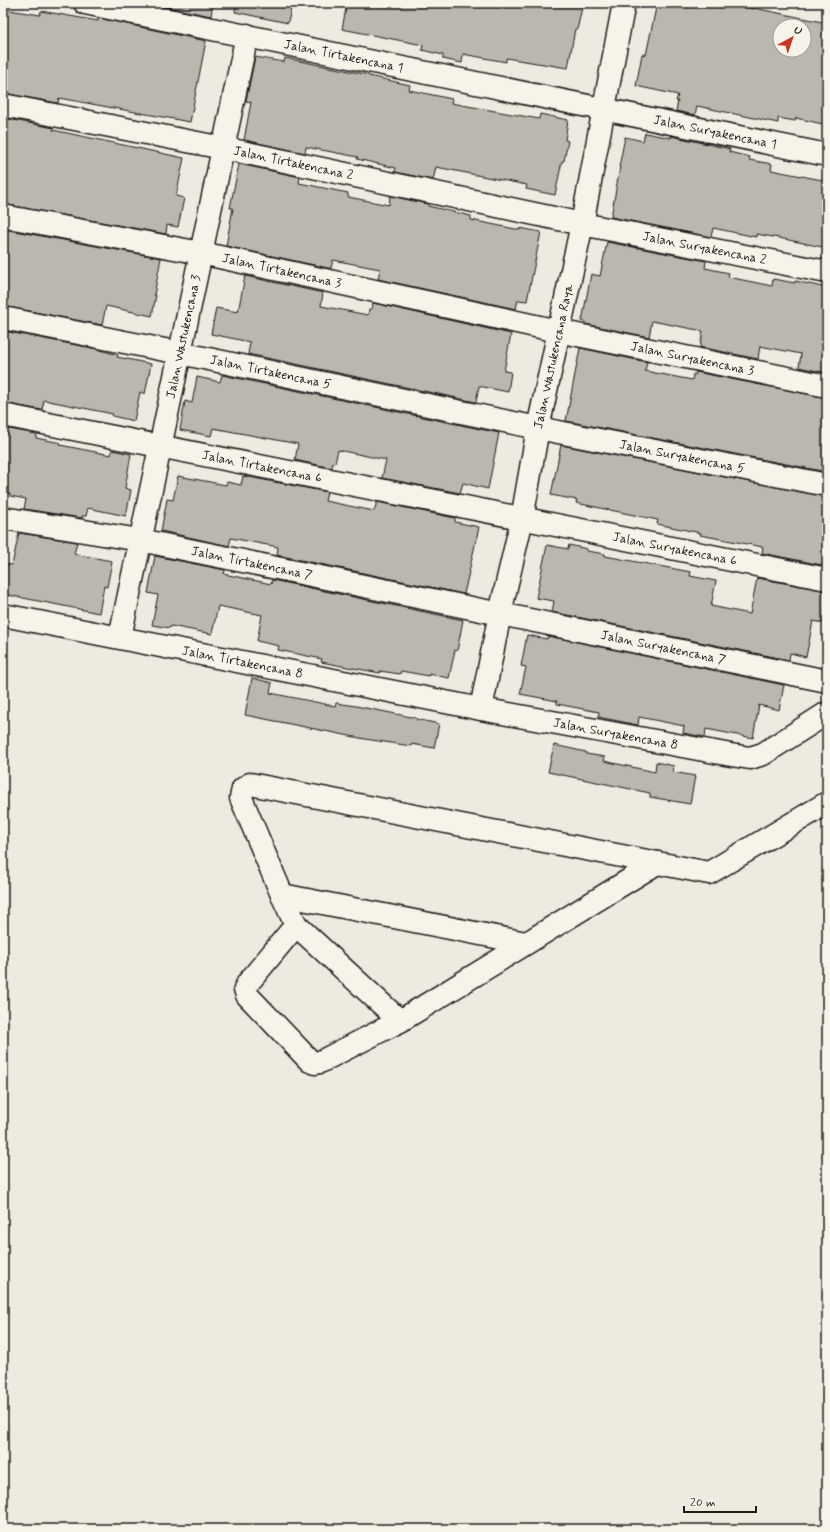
<svg xmlns="http://www.w3.org/2000/svg" width="830" height="1532" font-family="Mynerve,sans-serif">
<style>
.building{fill:#bab7af;stroke:#1c1c1c;fill-rule:evenodd}
.lines{fill:none;stroke-linecap:round;stroke-linejoin:round}
.street-casing{stroke:#1c1c1c;stroke-width:25}
.street{stroke:#f7f3e8;stroke-width:22}
.labels{text-anchor:middle;dominant-baseline:central;stroke-width:3;stroke-linejoin:round;paint-order:stroke}
.street-label{font-size:13px;fill:#1c1c1c;stroke:#f7f3e8}
</style>
<rect width="100%" height="100%" fill="#eeeae0"/>
<filter id="ink" filterUnits="userSpaceOnUse"><feTurbulence type="fractalNoise" baseFrequency=".025" numOctaves="2"/><feDisplacementMap in="SourceGraphic" scale="8" xChannelSelector="R" yChannelSelector="G"/><feConvolveMatrix kernelMatrix="1 2 1 2 8 2 1 2 1" color-interpolation-filters="sRGB"/></filter>
<g filter="url(#ink)">
<g class="building">
<polygon points="147,3 213,3 211,16"/>
<polygon points="236,3 292,3 288,23 235,12"/>
<polygon points="347,3 583,3 577,30 575,29 568,68 506,58 506,62 463,54 462,63 443,59 443,55 422,50 423,45 342,29"/>
<path d="M657 3H724L754 9V8L827 23V125L796 118 795 121 778 118V123L697 106 695 115 676 111 678 101H676L678 95 636 86 642 54 646 55ZM780 26H804V50H780Z"/>
<polygon points="3,9 40,15 41,11 98,21 98,18 206,41 190,122 59,98 58,103 3,93"/>
<polygon points="255,57 284,62 285,58 369,75 369,76 410,85 409,90 452,99 451,103 539,119 540,114 568,120 565,140 568,141 564,161 562,161 555,195 526,189 527,185 436,167 433,180 395,172 396,168 357,159 358,157 306,147 305,153 244,140 251,102 246,101"/>
<polygon points="3,118 54,128 53,130 184,158 176,196 184,198 178,227 167,225 166,234 3,204"/>
<polygon points="645,133 671,138 671,136 730,149 729,152 750,157 749,160 772,164 771,170 827,181 827,248 779,238 756,234 756,237 713,228 711,237 611,217 620,167 619,167 625,137 643,141"/>
<polygon points="239,164 300,177 299,183 348,193 348,197 389,205 390,196 428,204 428,206 471,216 471,220 520,230 520,228 541,232 527,301 518,300 516,309 378,279 380,269 333,260 331,268 328,268 226,246 233,208 230,208"/>
<polygon points="3,229 161,258 154,295 156,295 152,316 106,306 102,325 3,306"/>
<polygon points="607,242 706,261 705,268 729,273 728,277 772,286 773,279 795,283 795,281 827,288 827,373 799,367 801,354 760,346 758,359 700,347 703,331 652,321 649,337 585,324 585,322 582,321 591,274 600,276"/>
<polygon points="245,276 323,293 321,306 368,315 369,309 372,309 373,303 511,334 504,371 511,372 508,392 479,386 476,402 248,354 250,342 211,334 216,308 238,312"/>
<polygon points="3,331 97,349 118,355 117,357 151,364 145,394 140,392 134,421 112,416 113,414 44,400 42,410 3,403"/>
<polygon points="580,348 647,362 645,371 692,380 693,374 695,375 696,372 827,398 827,472 566,421"/>
<polygon points="222,375 499,433 488,489 463,483 460,493 382,478 386,460 338,450 335,463 333,462 332,468 295,460 298,444 213,428 211,436 180,430 185,401 192,403 197,377 220,382"/>
<polygon points="3,428 37,434 36,438 61,443 60,445 111,455 112,450 131,454 125,488 131,490 126,516 88,508 86,516 82,516 82,518 24,509 26,499 10,496 10,494 3,492"/>
<polygon points="561,445 827,497 827,566 762,553 763,547 700,535 701,533 657,524 658,520 576,503 577,500 551,495"/>
<polygon points="178,476 226,485 227,482 241,485 243,476 327,492 325,501 374,511 377,502 455,518 455,522 479,527 464,594 277,555 278,547 231,538 229,546 161,531 167,499 173,500"/>
<polygon points="19,533 77,542 74,554 112,561 107,587 104,586 99,613 3,594 3,564 12,565"/>
<polygon points="547,545 568,549 569,545 587,549 587,551 605,554 605,556 691,572 690,576 716,581 711,606 750,614 757,578 827,591 827,624 813,621 806,657 790,653 789,660 552,612 554,601 536,598"/>
<polygon points="155,556 225,570 224,574 271,584 272,580 463,620 457,651 455,650 449,678 429,674 429,676 401,671 400,674 380,671 380,673 321,662 322,659 278,650 279,646 257,641 262,615 218,606 212,634 171,626 170,628 152,625 158,595 148,593"/>
<polygon points="527,635 547,639 548,636 784,685 779,710 759,705 753,738 706,729 705,737 683,733 684,726 639,717 638,725 598,717 599,712 557,704 557,701 520,694 526,667 521,666"/>
<polygon points="252,678 272,683 270,693 335,706 336,703 356,706 416,718 416,719 439,724 434,748 412,744 411,746 365,739 245,715"/>
<polygon points="554,745 586,752 586,754 605,757 604,761 655,772 656,762 674,766 673,772 695,776 690,804 650,797 650,793 548,772"/>
</g>
<g class="lines">
<defs>
<g id="street">
<path id="s1" d="M85 3 827 155"/>
<path id="s2" d="M3 105 223 148 582 224 827 272"/>
<path id="s3" d="M3 216 201 253 558 331 827 386"/>
<path id="s4" d="M3 318 180 353 538 428 827 485"/>
<path id="s5" d="M3 415 827 579"/>
<path id="s6" d="M3 518 140 540 827 681"/>
<path id="s7" d="M3 615 481 709 731 755 750 758 763 754 827 713"/>
<path id="s8" d="M120 637 247 35"/>
<path id="s9" d="M481 709 500 613 522 519 538 428 582 224 624 3"/>
<polyline points="282,895 526,943"/>
<polyline points="296,925 248,983 245,989 247,995 310,1061 315,1063 320,1062 400,1021 657,863"/>
<polyline points="400,1021 296,925 282,895 241,798 243,789 250,784 709,873 827,803"/>
</g>
</defs>
<use href="#street" class="street-casing"/>
<use href="#street" class="street"/>
</g>
</g>
<g class="labels">
<g class="street-label">
<text stroke="none"><textPath href="#s1" startOffset="264">Jalan Tirtakencana 1</textPath></text>
<text stroke="none"><textPath href="#s1" startOffset="643">Jalan Suryakencana 1</textPath></text>
<text stroke="none"><textPath href="#s2" startOffset="296">Jalan Tirtakencana 2</textPath></text>
<text stroke="none"><textPath href="#s2" startOffset="716">Jalan Suryakencana 2</textPath></text>
<text stroke="none"><textPath href="#s3" startOffset="284">Jalan Tirtakencana 3</textPath></text>
<text stroke="none"><textPath href="#s8" startOffset="307">Jalan Wastukencana 3</textPath></text>
<text stroke="none"><textPath href="#s9" startOffset="360">Jalan Wastukencana Raya</textPath></text>
<text stroke="none"><textPath href="#s3" startOffset="704">Jalan Suryakencana 3</textPath></text>
<text stroke="none"><textPath href="#s4" startOffset="273">Jalan Tirtakencana 5</textPath></text>
<text stroke="none"><textPath href="#s4" startOffset="693">Jalan Suryakencana 5</textPath></text>
<text stroke="none"><textPath href="#s5" startOffset="264">Jalan Tirtakencana 6</textPath></text>
<text stroke="none"><textPath href="#s5" startOffset="685">Jalan Suryakencana 6</textPath></text>
<text stroke="none"><textPath href="#s6" startOffset="253">Jalan Tirtakencana 7</textPath></text>
<text stroke="none"><textPath href="#s6" startOffset="673">Jalan Suryakencana 7</textPath></text>
<text stroke="none"><textPath href="#s7" startOffset="244">Jalan Tirtakencana 8</textPath></text>
<text stroke="none"><textPath href="#s7" startOffset="624">Jalan Suryakencana 8</textPath></text>
</g>
</g>
<rect width="830" height="1532" fill="none" stroke="#f7f3e8" stroke-width="16"/>
<rect x="8" y="8" width="814" height="1516" fill="none" stroke="#1c1c1c" stroke-width="1.5" filter="url(#ink)"/>
<g transform="translate(792 38) rotate(40)"><circle r="19" fill="#f7f3e8" stroke="#9f9d96"/>
<path d="M0-3L7 15L0 10L-7 15Z" fill="#c8321e"/>
<text y="-6" font-size="11" font-weight="bold" text-anchor="middle" fill="#1c1c1c">U</text>
</g>
<path d="M684 1506v6h72v-6" fill="none" stroke="#1c1c1c" stroke-width="2"/>
<text x="690" y="1506" font-size="12" fill="#1c1c1c" stroke="#f7f3e8" stroke-width="3" paint-order="stroke">20 m</text>
</svg>
